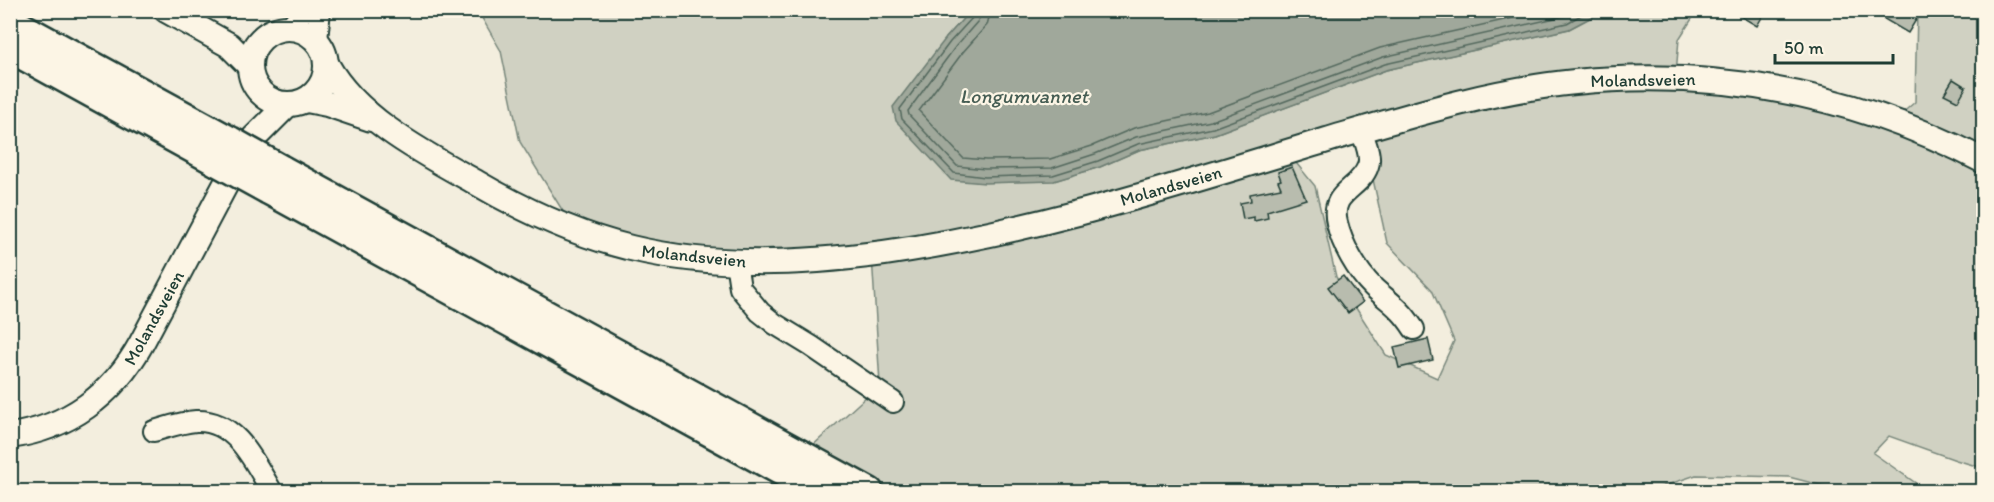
<svg xmlns="http://www.w3.org/2000/svg" width="1994" height="502" font-family="Itim,sans-serif">
<style>
.green{fill:#d0d1c2;stroke:#78877b;stroke-width:1.5;fill-rule:evenodd}
.water{fill:#a0a89b;stroke:#6c7d72;stroke-width:1.5}
.lines{fill:none;stroke-linecap:round;stroke-linejoin:round}
.shore{stroke:#53685d;stroke-width:1.5}
.building{fill:#b8bcae;stroke:#1f3d34;stroke-width:1.5}
.minor-casing{stroke:#1f3d34;stroke-width:24}
.major-casing{stroke:#1f3d34;stroke-width:28}
.highway-casing{stroke:#1f3d34;stroke-width:33}
.minor{stroke:#fcf5e5;stroke-width:20}
.major{stroke:#fcf5e5;stroke-width:24}
.highway{stroke:#fcf5e5;stroke-width:28}
.highway-bridge-casing{stroke:#1f3d34;stroke-width:33;stroke-linecap:butt}
.highway-bridge{stroke:#fcf5e5;stroke-width:28}
.labels{text-anchor:middle;dominant-baseline:central;stroke-width:4.5;stroke-linejoin:round;paint-order:stroke}
.street-label{font-size:18px;fill:#1f3d34;stroke:#fcf5e5}
.water-label{font-size:20px;font-style:italic;fill:#465d53;stroke:#fcf5e5}
</style>
<rect width="100%" height="100%" fill="#f3eede"/>
<filter id="ink" filterUnits="userSpaceOnUse"><feTurbulence type="fractalNoise" baseFrequency=".0167" numOctaves="2"/><feDisplacementMap in="SourceGraphic" scale="12" xChannelSelector="R" yChannelSelector="G"/><feConvolveMatrix kernelMatrix="1 2 1 2 8 2 1 2 1" color-interpolation-filters="sRGB"/></filter>
<g filter="url(#ink)">
<path class="green" d="M478 11H970L946 38 1054 181 1100 167 1139 150 1215 134 1386 70 1569 29 1603 11H1697L1679 39 1676 73 1892 122 1915 102 1917 11H1983V468L1956 460 1889 436 1873 453 1927 491H1843L1789 477 1696 475 1655 489 1656 492 763 491 880 384 872 256 740 254 641 238 624 244 564 213 520 142 501 51ZM1345 122 1367 152 1387 243 1432 290 1454 341 1437 378 1386 355 1336 277 1315 186 1292 158Z"/>
<polygon class="water" points="970,11 970,10 1603,11 1569,29 1386,70 1215,134 1139,150 1100,167 1054,181 985,183 951,180 896,121 893,107 946,38"/>
<g class="lines">
<g class="shore">
<polyline points="974,10 973,17 950,42 900,109 902,119 954,173 985,177 1053,175 1098,161 1138,144 1213,128 1385,64 1567,23 1590,10"/>
<polyline points="982,10 978,21 956,46 908,111 909,115 957,166 985,169 1052,168 1095,154 1136,137 1211,121 1383,57 1564,16 1575,10"/>
<polyline points="991,10 987,25 963,52 919,111 963,158 986,160 1050,159 1092,146 1134,128 1208,112 1380,48 1549,10"/>
</g>
</g>
<g class="building">
<polygon points="1730,10 1766,10 1757,26"/>
<polygon points="1869,10 1922,10 1908,33"/>
<polygon points="1953,79 1966,87 1958,101 1944,94"/>
<polygon points="1292,167 1306,199 1267,211 1268,218 1254,221 1254,217 1243,219 1240,203 1251,201 1250,194 1281,188 1278,181 1281,180 1278,172"/>
<polygon points="1343,276 1363,302 1348,313 1328,287"/>
<polygon points="1428,339 1433,360 1399,368 1394,347"/>
</g>
<g class="lines">
<defs>
<g id="minor">
<polyline points="289,28 304,10"/>
<polyline points="317,40 320,10"/>
<path d="M1361 130C1364 140 1372 155 1368 166 1360 190 1329 191 1337 223 1342 245 1357 271 1373 287 1381 295 1392 302 1400 311 1405 316 1410 323 1414 329"/>
<polyline points="736,262 740,288 760,312 775,324 811,346 893,402"/>
<path d="M154 431C168 427 182 422 196 421 236 419 255 463 272 492"/>
</g>
<g id="major">
<polyline points="166,10 229,45 250,66"/>
<circle cx="288" cy="66" r="38"/>
<path d="M327 65C357 119 425 154 477 183 525 211 577 235 631 248 714 268 800 264 884 253 1035 232 1181 184 1327 140 1408 116 1491 90 1575 82 1719 68 1855 94 1984 161"/>
<polyline points="307,100 327,104 371,119"/>
<path d="M10 436C68 428 113 395 141 344L246 146 287 105"/>
</g>
<g id="highway">
<polyline points="10,21 230,141"/>
<polyline points="10,48 218,162"/>
<polyline points="280,169 869,492"/>
<polyline points="269,190 820,492"/>
</g>
</defs>
<use href="#minor" class="minor-casing"/>
<use href="#major" class="major-casing"/>
<use href="#highway" class="highway-casing"/>
<use href="#minor" class="minor"/>
<use href="#major" class="major"/>
<use href="#highway" class="highway"/>
<defs>
<g id="highway-bridge">
<polyline points="230,141 280,169"/>
<polyline points="218,162 269,190"/>
</g>
</defs>
<use href="#highway-bridge" class="highway-bridge-casing"/>
<use href="#highway-bridge" class="highway-bridge"/>
</g>
</g>
<g class="labels">
<g class="street-label">
<text transform="translate(1643 80) rotate(-1)">Molandsveien</text>
<text transform="translate(1171 186) rotate(-16)">Molandsveien</text>
<text transform="translate(694 256) rotate(6)">Molandsveien</text>
<text transform="translate(154 318) rotate(-61)">Molandsveien</text>
</g>
<g class="water-label">
<text x="1024" y="96">Longumvannet</text>
</g>
</g>
<rect width="1994" height="502" fill="none" stroke="#fcf5e5" stroke-width="36"/>
<rect x="18" y="18" width="1958" height="466" fill="none" stroke="#1f3d34" stroke-width="2" filter="url(#ink)"/>
<path d="M1775 54v9h118v-9" fill="none" stroke="#1f3d34" stroke-width="3"/>
<text x="1784" y="54" font-size="18" fill="#1f3d34" stroke="#fcf5e5" stroke-width="4.5" paint-order="stroke">50 m</text>
</svg>
